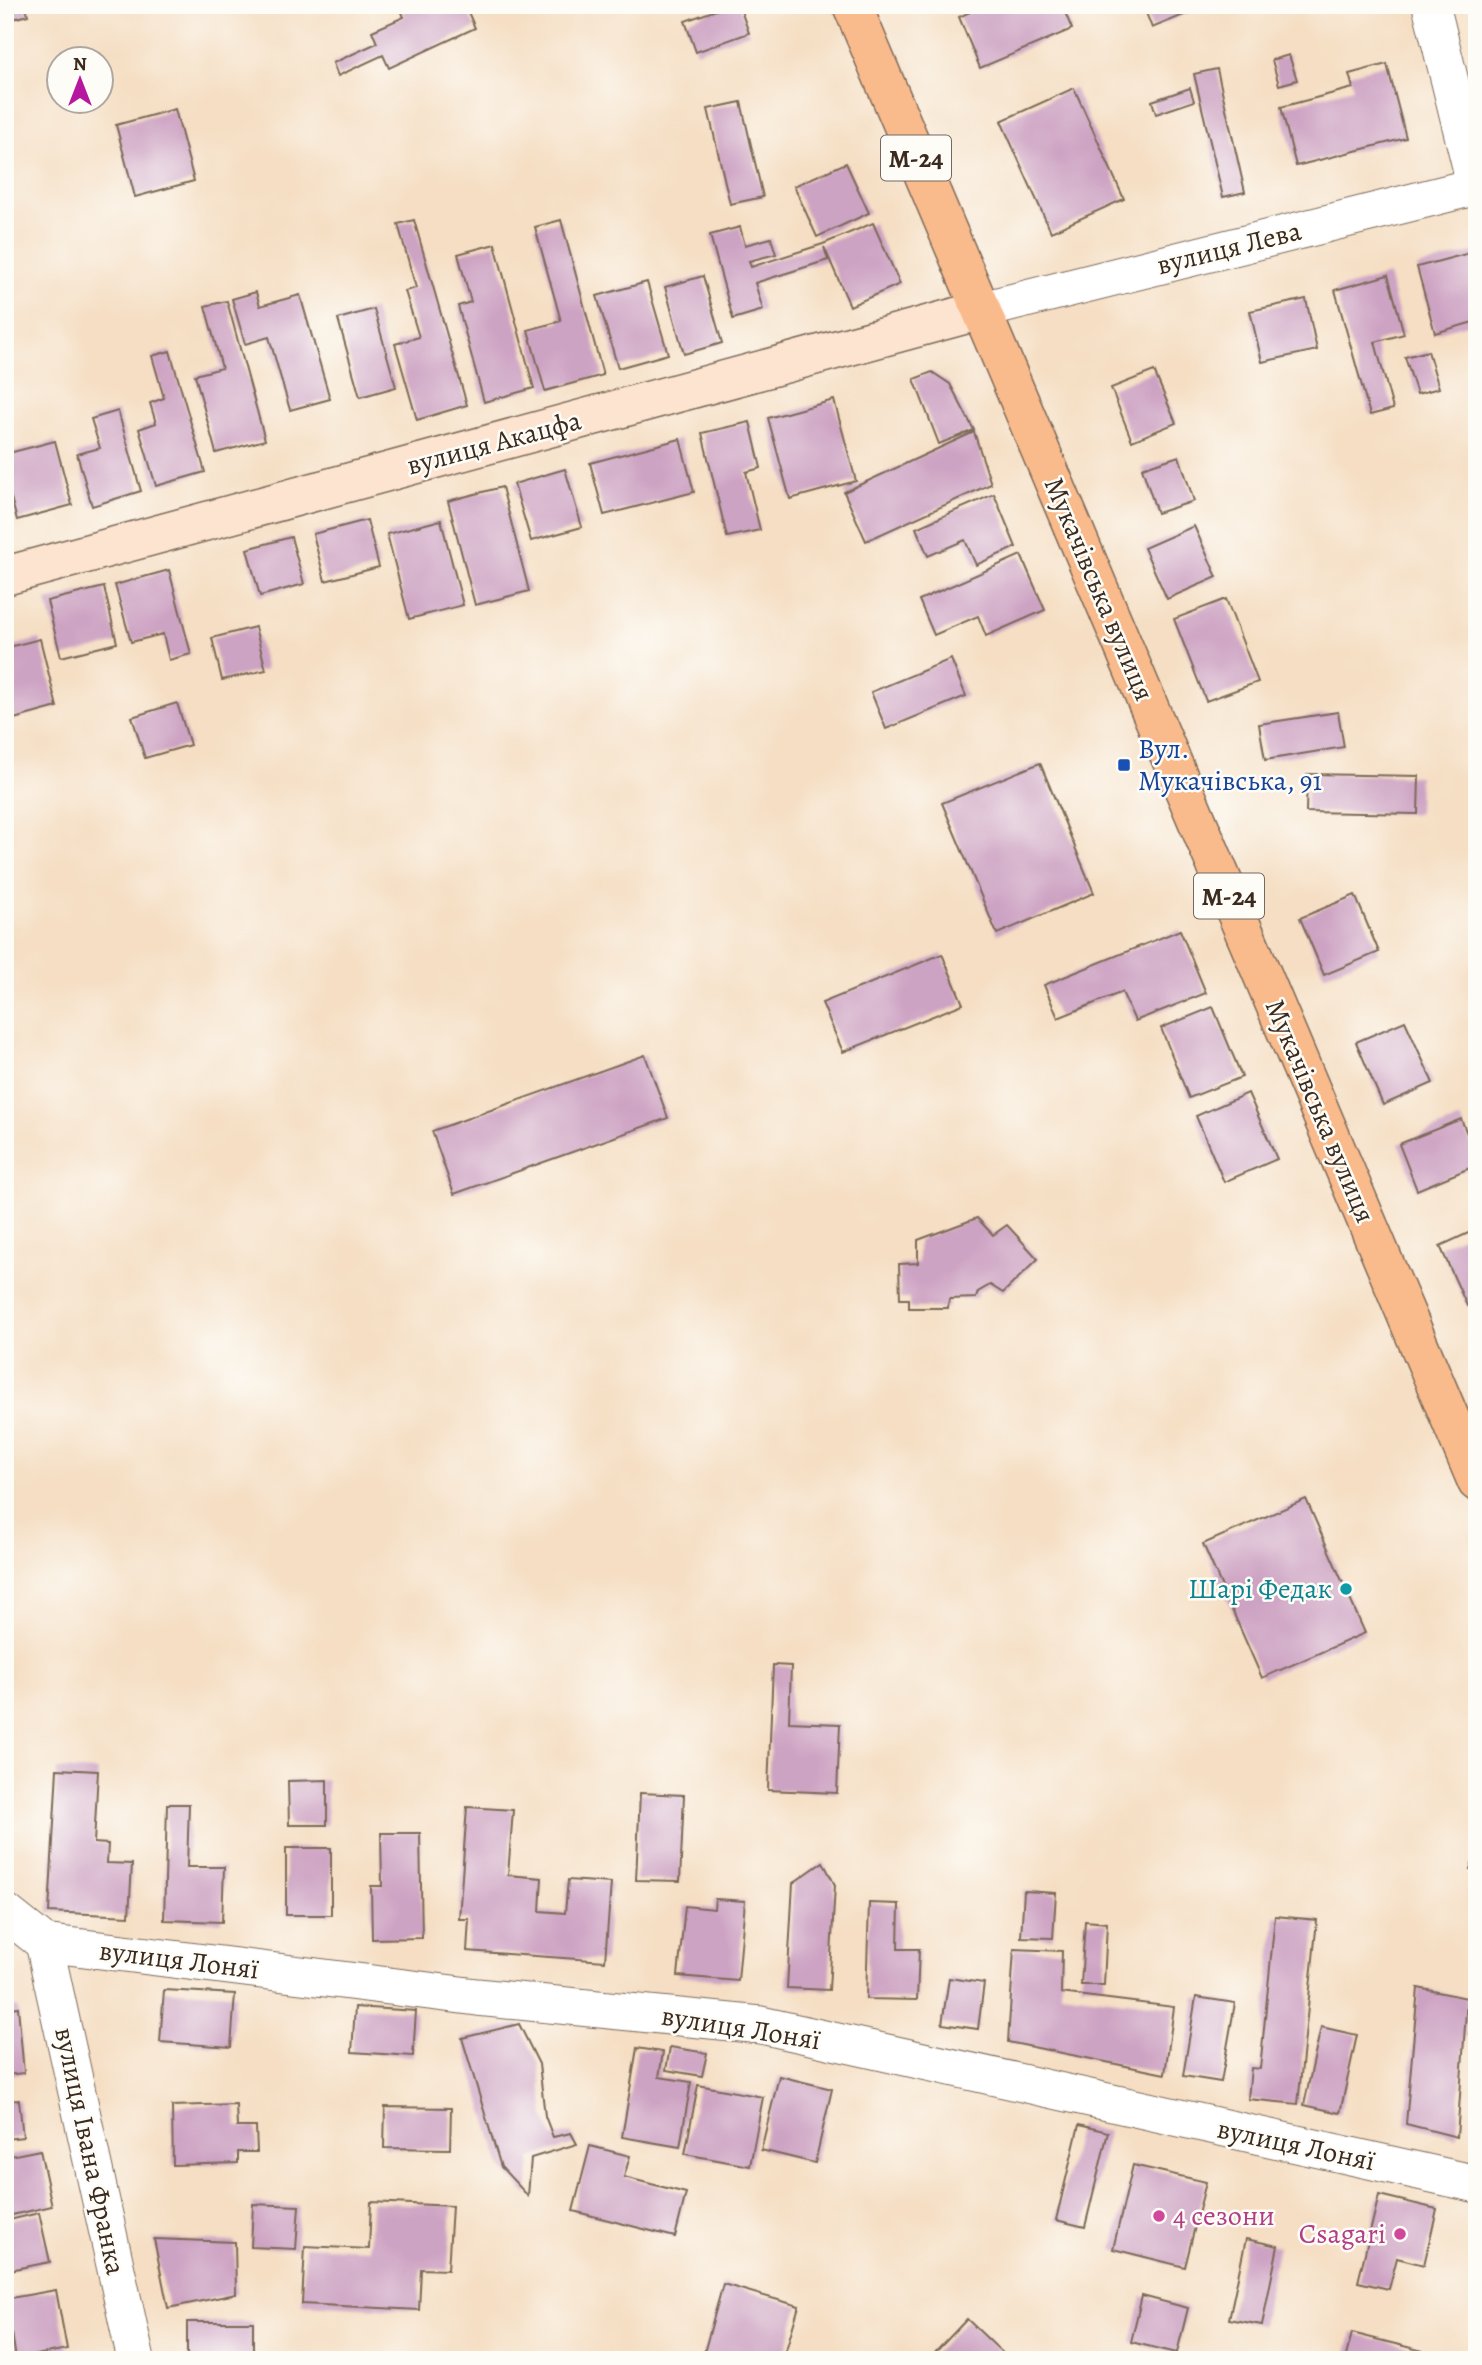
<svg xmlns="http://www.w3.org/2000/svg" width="1482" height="2365" font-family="Alegreya,serif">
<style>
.building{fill:#cda3c3}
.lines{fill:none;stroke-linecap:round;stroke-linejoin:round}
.street-casing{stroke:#7c6958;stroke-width:39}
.secondary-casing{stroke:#7c6958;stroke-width:41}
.highway-casing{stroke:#7c6958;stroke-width:41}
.street{stroke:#fff;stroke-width:37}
.secondary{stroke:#fde4d1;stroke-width:38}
.highway{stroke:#fabb8c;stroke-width:38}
.transit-dot{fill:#1a4fb4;stroke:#fdfcf7;stroke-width:2.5}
.culture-dot{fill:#0f9aa8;stroke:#fdfcf7;stroke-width:2.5}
.hotel-dot{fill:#d1479c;stroke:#fdfcf7;stroke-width:2.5}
.labels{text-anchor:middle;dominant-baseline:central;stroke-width:5;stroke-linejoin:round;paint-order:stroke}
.shield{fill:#fdfcf7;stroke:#75695f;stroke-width:2}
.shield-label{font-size:26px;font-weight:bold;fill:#3b2a1e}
.street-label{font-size:28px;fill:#3b2a1e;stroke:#fdfcf7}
.transit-label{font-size:28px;fill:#164399;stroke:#fdfcf7;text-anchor:start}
.culture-label{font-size:28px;fill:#0d838f;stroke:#fdfcf7;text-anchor:end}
.hotel-label{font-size:28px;fill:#b23c85;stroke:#fdfcf7;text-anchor:start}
</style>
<rect width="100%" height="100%" fill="#fdfcf7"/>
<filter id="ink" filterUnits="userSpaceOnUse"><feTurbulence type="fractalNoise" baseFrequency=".0143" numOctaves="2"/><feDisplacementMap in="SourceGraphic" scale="14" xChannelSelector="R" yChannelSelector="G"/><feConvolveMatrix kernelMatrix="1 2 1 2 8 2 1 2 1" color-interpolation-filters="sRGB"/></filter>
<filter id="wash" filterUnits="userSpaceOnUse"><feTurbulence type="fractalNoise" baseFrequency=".00686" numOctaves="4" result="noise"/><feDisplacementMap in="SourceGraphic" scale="28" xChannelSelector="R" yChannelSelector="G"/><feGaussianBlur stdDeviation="1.57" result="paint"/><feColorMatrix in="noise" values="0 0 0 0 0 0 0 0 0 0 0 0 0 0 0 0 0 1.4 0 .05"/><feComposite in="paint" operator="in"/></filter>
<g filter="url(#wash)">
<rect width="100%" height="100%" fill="#f5dec3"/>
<g id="blocks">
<g class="building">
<polygon points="5,5 25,5 28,15 5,21"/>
<polygon points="399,5 465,5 475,28 389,68 383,55 338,76 333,63 377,43 372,31 404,17"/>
<polygon points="730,5 739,5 749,33 696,52 685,21"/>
<polygon points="967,5 1062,5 1072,29 980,68 959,17 970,12"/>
<polygon points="1143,5 1188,5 1191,12 1152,28"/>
<polygon points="1289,55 1297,80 1279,85 1272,60"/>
<polygon points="1387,64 1406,138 1296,166 1281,107 1353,88 1349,74"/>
<polygon points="1217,69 1245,192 1223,197 1194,74"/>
<polygon points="1074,88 1124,199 1051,232 1001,121"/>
<polygon points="1190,88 1194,101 1156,114 1152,101"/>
<polygon points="741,102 763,197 730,204 708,109"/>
<polygon points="175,109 194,181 135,197 116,125"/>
<polygon points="846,163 869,213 817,237 794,186"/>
<polygon points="414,220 467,405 417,420 395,344 419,337 405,291 416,288 398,224"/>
<polygon points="561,220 603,375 545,391 528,330 561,321 535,227"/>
<polygon points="873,223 900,284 850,306 824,247 828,260 755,283 763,310 733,319 710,235 740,227 745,245 771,238 776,254 749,261 751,267 823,244"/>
<polygon points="495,244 534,388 484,402 458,306 471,302 458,254"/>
<polygon points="1477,251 1477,321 1435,333 1417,267"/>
<polygon points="1388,275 1404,334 1375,342 1393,409 1370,415 1335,290"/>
<polygon points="703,276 722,343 684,354 665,287"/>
<polygon points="647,282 668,354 618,368 597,296"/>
<polygon points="256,292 260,306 300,295 330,399 290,410 269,337 245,344 232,299"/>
<polygon points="1306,299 1317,350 1262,362 1250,311"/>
<polygon points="227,301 265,440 216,453 195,375 222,368 205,306"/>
<polygon points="374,309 396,387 360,397 338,319"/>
<polygon points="170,351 205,472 156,486 139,429 156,423 150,403 164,398 152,356"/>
<polygon points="1428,351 1439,388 1417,394 1405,357"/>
<polygon points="1154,371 1176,423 1132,441 1111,388"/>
<polygon points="932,372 950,384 974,430 939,444 914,379"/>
<polygon points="834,400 856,481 790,499 768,418"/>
<polygon points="118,411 141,491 92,506 77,454 100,448 91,419"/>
<polygon points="750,422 761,468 746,472 760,530 727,537 702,433"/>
<polygon points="974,432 991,484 866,541 844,492"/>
<polygon points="680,439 694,492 604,515 590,463"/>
<polygon points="55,441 72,505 17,520 5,476 5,454"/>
<polygon points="1179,456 1194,501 1157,513 1142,468"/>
<polygon points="565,469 582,527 531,541 514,484"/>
<polygon points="502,487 529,591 475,605 448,501"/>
<polygon points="994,494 1016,547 976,565 965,540 928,556 916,528"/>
<polygon points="367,520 379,567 325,581 313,534"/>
<polygon points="441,520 463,605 409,619 387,534"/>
<polygon points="1194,526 1217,577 1167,599 1144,548"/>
<polygon points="291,537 304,584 260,596 247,549"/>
<polygon points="1021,555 1045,610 986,636 978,616 934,635 919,600"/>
<polygon points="169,570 191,654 169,660 163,634 131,642 115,585"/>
<polygon points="104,587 117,643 61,657 47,601"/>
<polygon points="1226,599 1258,682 1206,701 1174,619"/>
<polygon points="255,627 266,670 222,680 212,638"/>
<polygon points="40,639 57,707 14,719 5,686 5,648"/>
<polygon points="951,659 966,696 886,729 871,692"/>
<polygon points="177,703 190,745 145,758 132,717"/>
<polygon points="1338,712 1344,747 1265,760 1259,724"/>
<polygon points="1040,763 1094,893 997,934 942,803"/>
<polygon points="1307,774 1419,776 1418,814 1306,812"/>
<polygon points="1355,895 1379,952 1324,975 1300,918"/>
<polygon points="1180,930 1206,993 1135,1021 1122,992 1058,1018 1044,985"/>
<polygon points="942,954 963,1004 843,1052 822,1003"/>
<polygon points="1213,1007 1242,1077 1189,1098 1161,1028"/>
<polygon points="1405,1021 1433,1083 1383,1105 1356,1042"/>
<polygon points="645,1055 668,1118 454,1194 432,1131"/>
<polygon points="1248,1093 1277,1159 1224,1182 1196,1116"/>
<polygon points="1461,1119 1477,1157 1477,1165 1417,1190 1399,1144"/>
<polygon points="977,1218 993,1235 1007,1225 1038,1259 1003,1293 990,1285 978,1292 976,1298 949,1299 948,1308 909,1308 909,1299 900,1299 899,1264 918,1263 918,1240"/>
<polygon points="1477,1229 1477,1301 1467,1306 1440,1246"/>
<polygon points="1306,1499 1365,1633 1262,1678 1203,1544"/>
<polygon points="773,1665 791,1666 789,1722 840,1724 837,1793 768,1790"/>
<polygon points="57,1769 98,1771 94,1843 108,1844 107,1863 132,1864 129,1916 49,1912"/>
<polygon points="327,1780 327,1825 289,1825 288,1781"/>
<polygon points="640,1793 684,1795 680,1881 636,1880"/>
<polygon points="167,1804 189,1804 187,1867 224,1867 222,1922 164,1920"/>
<polygon points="467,1807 513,1810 508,1875 542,1878 540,1911 565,1913 568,1880 611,1883 605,1961 467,1951 469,1919 459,1919"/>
<polygon points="381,1833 420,1833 422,1938 372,1939 371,1886 382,1886"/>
<rect x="286" y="1848" width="45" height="67"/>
<polygon points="1477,1850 1477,1871 1470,1869"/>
<polygon points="823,1862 835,1885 829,1990 787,1988 793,1883"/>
<polygon points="1024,1891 1056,1893 1053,1938 1021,1937"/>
<polygon points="715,1899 745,1901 738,1981 678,1976 685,1906 714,1909"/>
<polygon points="869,1903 899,1904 898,1949 919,1949 917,2000 866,1999"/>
<polygon points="1275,1916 1317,1920 1298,2104 1248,2099 1251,2068 1260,2069"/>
<polygon points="1085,1921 1107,1923 1104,1985 1081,1985"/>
<polygon points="1014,1949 1062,1951 1061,1993 1174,2007 1165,2074 1008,2042"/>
<polygon points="949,1978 984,1983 978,2029 942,2024"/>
<polygon points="1418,1988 1467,1998 1457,2137 1406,2124"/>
<polygon points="164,1990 235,1994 231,2047 160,2042"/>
<polygon points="1196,1997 1235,2003 1221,2082 1183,2076"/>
<polygon points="18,2007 24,2073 5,2075 5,2009"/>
<polygon points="355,2007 416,2011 413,2056 352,2052"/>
<polygon points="1477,2009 1477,2037 1469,2034"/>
<polygon points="519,2024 539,2064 545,2116 553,2137 571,2133 577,2144 531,2158 528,2196 501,2167 462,2038"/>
<polygon points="1321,2027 1357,2035 1340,2113 1304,2105"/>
<polygon points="670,2047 707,2053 702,2076 666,2070"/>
<polygon points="637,2048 663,2052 659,2077 691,2082 680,2147 622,2137"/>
<polygon points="779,2076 832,2089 815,2163 761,2150"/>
<polygon points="698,2085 763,2097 750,2166 685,2154"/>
<polygon points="19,2100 23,2137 5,2139 5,2101"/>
<polygon points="236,2104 237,2127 256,2127 257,2152 238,2152 238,2163 173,2165 172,2106"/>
<polygon points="385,2107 451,2108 450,2149 384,2148"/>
<polygon points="1079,2125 1108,2132 1085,2227 1056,2220"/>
<polygon points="590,2146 630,2156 624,2177 686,2193 675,2237 573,2211"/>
<polygon points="40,2150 52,2206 12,2215 10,2205 5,2206 5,2157"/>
<polygon points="1133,2165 1206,2182 1185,2267 1113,2249"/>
<polygon points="1379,2195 1437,2209 1424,2265 1397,2258 1389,2289 1358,2282"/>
<polygon points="371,2202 452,2206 448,2270 421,2269 419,2310 302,2304 305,2246 369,2249"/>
<polygon points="253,2204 299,2206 296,2249 251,2247"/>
<polygon points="39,2213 50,2262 5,2271 5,2221"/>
<polygon points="154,2239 235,2242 236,2294 168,2308"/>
<polygon points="1246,2239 1278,2246 1262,2325 1229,2319"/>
<polygon points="723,2284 799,2306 783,2360 702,2360"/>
<polygon points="56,2290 67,2349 16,2359 12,2333 5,2334 5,2299"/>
<polygon points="1142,2296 1188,2308 1177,2353 1131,2342"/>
<polygon points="967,2319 1010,2360 928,2360"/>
<rect x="187" y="2322" width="66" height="38"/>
<polygon points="1352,2333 1423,2351 1421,2360 1345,2360"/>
</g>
</g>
</g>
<g filter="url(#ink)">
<use href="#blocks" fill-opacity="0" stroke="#7c6958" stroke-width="2"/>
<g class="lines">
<defs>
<g id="street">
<polyline points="1431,5 1476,187"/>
<polyline points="982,310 1477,186"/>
<polyline points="5,1912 44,1943 477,1997 761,2025 1477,2184"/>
<polyline points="44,1943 136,2360"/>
</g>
<polyline id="secondary" points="5,576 982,310"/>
<polyline id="highway" points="852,5 1477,1482"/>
</defs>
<use href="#street" class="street-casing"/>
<use href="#secondary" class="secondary-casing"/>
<use href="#highway" class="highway-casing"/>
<use href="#street" class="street"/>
<use href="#secondary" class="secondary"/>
<use href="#highway" class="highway"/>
</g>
</g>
<rect class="transit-dot" x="1117" y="758" width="14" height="14" rx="3.5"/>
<circle class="culture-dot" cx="1346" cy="1589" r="7"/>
<g class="hotel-dot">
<circle cx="1159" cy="2216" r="7"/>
<circle cx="1400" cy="2234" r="7"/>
</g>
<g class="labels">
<g class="shield">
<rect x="881" y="135.5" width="70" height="45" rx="5"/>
<rect x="1194" y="873.5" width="70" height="45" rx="5"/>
</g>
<g class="shield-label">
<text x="916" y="158">М-24</text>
<text x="1229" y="896">М-24</text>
</g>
<g class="street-label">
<text transform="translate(1229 248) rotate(-14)">вулиця Лева</text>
<text transform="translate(494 443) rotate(-15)">вулиця Акацфа</text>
<text transform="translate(1099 589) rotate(67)">Мукачівська вулиця</text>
<text transform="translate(1320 1111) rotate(67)">Мукачівська вулиця</text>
<text transform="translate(179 1960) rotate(7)">вулиця Лоняї</text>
<text transform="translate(741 2028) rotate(9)">вулиця Лоняї</text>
<text transform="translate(1296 2145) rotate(12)">вулиця Лоняї</text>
<text transform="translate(90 2151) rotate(78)">вулиця Івана Франка</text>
</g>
<g class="transit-label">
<text x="1138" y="749">Вул.<tspan x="1138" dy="32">Мукачівська, 91</tspan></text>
</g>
<g class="culture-label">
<text x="1332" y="1589">Шарі Федак</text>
</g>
<g class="hotel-label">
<text x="1173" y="2216">4 сезони</text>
<text x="1386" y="2234" text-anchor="end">Csagari</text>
</g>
</g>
<rect width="1482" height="2365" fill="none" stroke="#fdfcf7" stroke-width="28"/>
<g transform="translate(80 80)"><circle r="33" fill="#fdfcf7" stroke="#afa8a0" stroke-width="2"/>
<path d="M0-5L12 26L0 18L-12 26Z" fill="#b5179e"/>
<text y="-10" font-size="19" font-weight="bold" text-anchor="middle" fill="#3b2a1e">N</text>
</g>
</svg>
